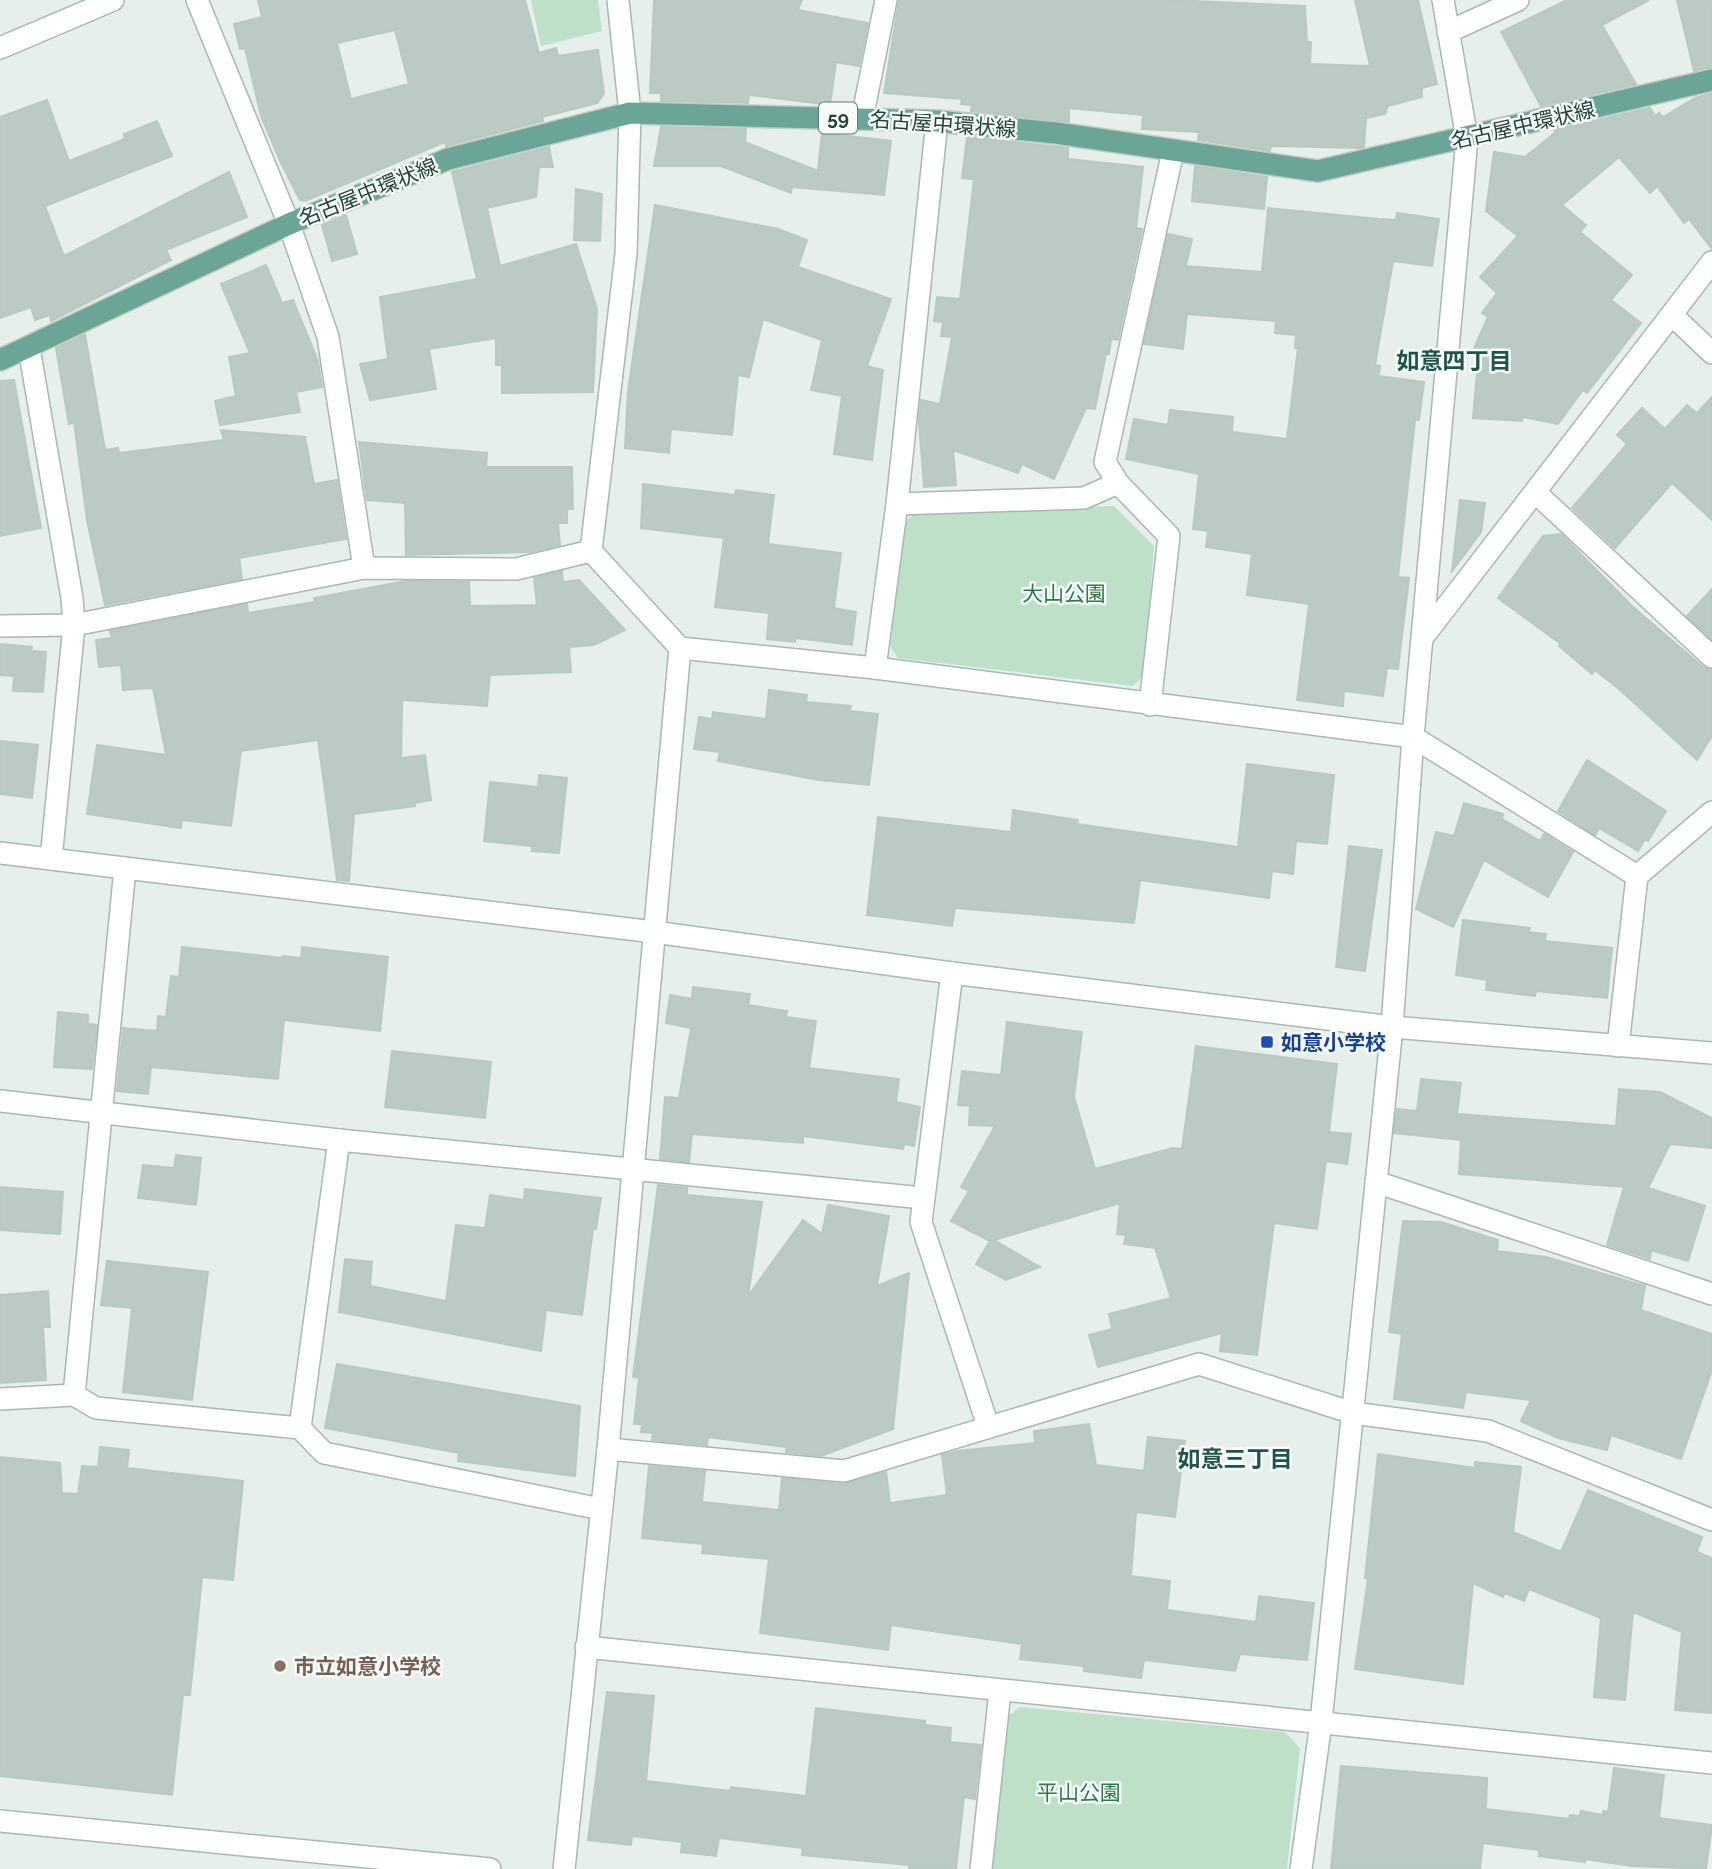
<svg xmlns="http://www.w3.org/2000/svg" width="1712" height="1869" font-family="Raleway,'Noto Sans JP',sans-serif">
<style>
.green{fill:#bfe0c8}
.building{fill:#bbcac4;stroke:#b8c9c2;stroke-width:2;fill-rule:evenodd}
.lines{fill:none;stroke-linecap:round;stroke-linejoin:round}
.minor-casing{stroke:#a8b8b2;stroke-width:24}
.major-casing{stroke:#c2cac8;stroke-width:24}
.minor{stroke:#fff;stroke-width:21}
.major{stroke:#6aa596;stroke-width:21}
.transit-dot{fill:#1a4fb4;stroke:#f7fbf9;stroke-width:2.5}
.education-dot{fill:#8d6e63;stroke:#f7fbf9;stroke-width:2.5}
.labels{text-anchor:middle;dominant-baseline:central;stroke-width:5;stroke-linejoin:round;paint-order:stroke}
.shield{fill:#f7fbf9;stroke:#637a73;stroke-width:2}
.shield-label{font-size:19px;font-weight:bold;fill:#24423a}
.street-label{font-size:21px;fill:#24423a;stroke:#f7fbf9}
.park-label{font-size:21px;fill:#2d7a4b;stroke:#f7fbf9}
.transit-label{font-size:21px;font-weight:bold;fill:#164399;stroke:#f7fbf9;text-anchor:start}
.education-label{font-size:21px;font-weight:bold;fill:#785e54;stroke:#f7fbf9;text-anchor:start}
.neighbourhood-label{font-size:23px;font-weight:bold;fill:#1f5548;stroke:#f7fbf9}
</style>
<rect width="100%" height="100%" fill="#e6efeb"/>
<g class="green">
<polygon points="531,0 598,0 602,31 541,46"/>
<polygon points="1114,506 1154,546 1144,676 1132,686 898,658 890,646 903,523 917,512"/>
<polygon points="1020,1707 1285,1732 1300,1748 1287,1869 991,1869 1007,1717"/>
</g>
<g class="building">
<path d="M258 0H525L539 53 556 48 558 56 598 50 604 93 597 103 542 117 543 121 446 146 445 142 305 201 300 200 281 163 261 116 245 48 240 49 234 24 262 17ZM395 30 409 84 351 99 337 43Z"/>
<polygon points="654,0 802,0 798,10 868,23 859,66 836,62 830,105 749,95 748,103 661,101 661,93 650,93"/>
<polygon points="899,0 1173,0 1305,6 1307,42 1311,42 1310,64 1370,66 1355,0 1418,0 1437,84 1422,88 1422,97 1388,106 1385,114 1366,118 1364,147 1360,148 1271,146 1270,151 1198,140 1199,132 1142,129 1143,115 1069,108 1069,122 971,111 972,105 961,104 962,99 884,93"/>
<polygon points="1567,0 1649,0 1602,25 1636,84 1541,106 1501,32"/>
<polygon points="1677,0 1712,0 1712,67 1694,71"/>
<polygon points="1712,93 1712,249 1689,219 1684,223 1657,186 1650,193 1619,157 1562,205 1586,225 1580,232 1632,275 1611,300 1641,323 1587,393 1583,390 1558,424 1523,417 1522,421 1473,418 1479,350 1474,348 1488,317 1482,313 1497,293 1480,277 1518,236 1486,211 1494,152 1525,157 1556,132 1554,130 1650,108 1655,116 1659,113 1663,117 1695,98"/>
<polygon points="47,100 69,161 125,139 124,134 157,121 172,156 45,206 64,256 229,172 247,217 166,250 171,260 51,321 50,315 35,320 31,307 0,318 0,117"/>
<polygon points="661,127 746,129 745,142 818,171 822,133 891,141 884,195 792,187 791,193 721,166 654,166"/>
<polygon points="967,137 1068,148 1068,159 1143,167 1136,228 1142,229 1118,340 1111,339 1109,354 1106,354 1095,409 1086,408 1054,479 1022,464 1018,473 953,450 956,485 924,487 919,422 921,400 940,404 952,337 941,336 943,322 934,321 937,297 960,299 974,179 962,178"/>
<polygon points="549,147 553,167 539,167 536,197 487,208 500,266 576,244 597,309 593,392 502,393 502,365 496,365 496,338 429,349 436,389 370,400 360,364 388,359 380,297 477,279 452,172"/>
<polygon points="1195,166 1267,177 1264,209 1192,201"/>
<polygon points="576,189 602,194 600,241 574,240"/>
<polygon points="655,205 778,229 807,240 798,267 891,299 867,366 883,370 872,460 834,454 842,396 811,390 822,340 763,319 749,377 738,375 732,435 671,429 669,453 625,448 628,391"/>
<polygon points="1268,208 1379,219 1396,220 1397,213 1439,219 1432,266 1393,261 1375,365 1380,366 1379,376 1424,382 1419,420 1415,420 1398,577 1409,578 1398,669 1387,668 1383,696 1344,691 1343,706 1297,700 1309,604 1247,595 1252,554 1206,547 1208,531 1193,529 1199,474 1126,459 1134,419 1168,425 1170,410 1233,417 1232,432 1287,439 1298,348 1295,348 1296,335 1275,333 1276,321 1187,314 1183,349 1144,344 1168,234 1192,239 1186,266 1262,272"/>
<polygon points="346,215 357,254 332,261 322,225"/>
<polygon points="266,265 282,303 293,300 318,361 322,387 296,392 300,412 220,425 215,401 236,396 229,357 250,353 221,284"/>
<polygon points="85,334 105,450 118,448 119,453 224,440 221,430 305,437 314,484 337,480 346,539 239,558 242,579 105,605 87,520 74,422 69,424 56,348"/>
<polygon points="14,380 41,528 0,536 0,381"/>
<polygon points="1712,397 1712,520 1672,483 1615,548 1572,508 1627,444 1617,435 1642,408 1665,429 1687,405 1697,413"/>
<polygon points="359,442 487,453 486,467 572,467 573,509 567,509 567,523 558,523 560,545 530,552 406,555 405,503 367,500"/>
<polygon points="643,484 735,495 736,490 774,495 768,544 841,553 834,608 856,612 852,645 795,638 795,642 767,639 769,613 715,607 724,538 641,528"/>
<polygon points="1460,500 1485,503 1481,532 1452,571"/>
<polygon points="1561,534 1633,607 1703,667 1712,670 1712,736 1697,760 1619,689 1595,670 1592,674 1559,646 1561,644 1498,598 1543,536"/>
<polygon points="562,571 563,582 579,580 625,630 594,645 569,647 571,672 490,675 487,706 402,700 401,758 425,755 431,800 415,803 415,806 354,814 349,881 337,880 318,740 241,751 231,826 182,820 181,828 87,814 97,745 166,755 153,688 123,690 121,665 99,667 96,640 112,638 110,631 247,604 248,613 315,602 314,598 406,581 469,582 470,606 537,605 534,578"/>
<polygon points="1712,589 1712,639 1687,616"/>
<polygon points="0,644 32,647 31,651 46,652 43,692 13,691 14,676 0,675"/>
<polygon points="769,690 807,695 806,702 851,706 850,711 878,714 869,785 819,780 718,761 720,752 694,749 699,717 712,719 713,712 766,719"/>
<polygon points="0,741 38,745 32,798 0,794"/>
<polygon points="1587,760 1666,811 1648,841 1645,839 1638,851 1599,828 1595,835 1558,811"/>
<polygon points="1247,764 1334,775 1327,844 1296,841 1293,874 1272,871 1269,898 1140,880 1134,923 955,908 952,926 867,915 878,817 1011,832 1013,810 1078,820 1077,824 1238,847"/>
<polygon points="539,775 567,778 559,853 532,851 532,846 484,841 490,782 538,787"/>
<polygon points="1464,803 1503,814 1502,819 1540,841 1544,834 1573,852 1548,897 1484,860 1453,927 1416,909 1436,832 1454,836"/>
<polygon points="1349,846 1382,850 1365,971 1336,967"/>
<polygon points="1463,920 1530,928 1528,932 1546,934 1545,941 1612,948 1607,998 1536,991 1535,996 1486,990 1487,980 1456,975"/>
<polygon points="182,947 283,958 283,956 301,958 302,947 388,957 380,1031 284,1020 278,1079 151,1067 148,1094 117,1091 123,1028 157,1031 158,1016 166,1017 171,976 179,977"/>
<polygon points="693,987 750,994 748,1005 787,1011 786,1017 816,1021 809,1068 899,1079 896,1102 920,1107 914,1146 904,1144 903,1149 803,1136 803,1143 692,1134 689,1162 660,1159 665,1097 679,1098 691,1028 666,1023 670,995 692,999"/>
<polygon points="58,1012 88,1015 88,1024 97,1025 92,1069 54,1067"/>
<polygon points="1007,1022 1082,1032 1074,1097 1095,1169 1173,1148 1182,1149 1196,1046 1337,1064 1329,1132 1351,1134 1347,1164 1326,1161 1317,1229 1274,1223 1257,1355 1220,1351 1222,1333 1098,1367 1089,1335 1112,1329 1109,1314 1171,1298 1155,1248 1124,1244 1126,1235 1117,1234 1120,1203 994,1240 1040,1267 1006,1280 976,1264 990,1241 951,1221 969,1191 961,1187 995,1126 969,1125 970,1106 958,1105 962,1071 1001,1075"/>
<polygon points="392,1051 491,1062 485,1118 385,1107"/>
<polygon points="1421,1079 1461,1083 1457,1114 1616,1126 1619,1089 1660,1092 1712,1118 1712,1148 1670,1144 1648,1188 1705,1206 1688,1261 1651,1250 1650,1259 1607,1245 1624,1187 1459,1174 1461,1140 1394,1133 1397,1109 1417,1111"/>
<polygon points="176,1155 201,1158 196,1205 138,1198 143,1165 174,1168"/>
<polygon points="658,1185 687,1188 687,1195 762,1202 748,1296 803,1220 822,1234 828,1205 889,1216 877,1286 909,1273 893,1429 821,1456 786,1452 786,1447 708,1437 707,1445 652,1440 653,1433 641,1432 642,1424 634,1424 639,1378 633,1377"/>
<polygon points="0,1187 63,1192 60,1234 0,1230"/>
<polygon points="525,1189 601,1198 596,1229 593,1229 582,1315 546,1310 541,1351 339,1312 345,1259 372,1262 370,1286 446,1301 456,1225 485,1228 490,1195 524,1200"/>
<polygon points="1403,1221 1441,1222 1498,1240 1497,1251 1546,1257 1645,1286 1641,1310 1712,1334 1712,1370 1681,1459 1611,1435 1607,1450 1558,1438 1521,1421 1531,1400 1466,1392 1463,1408 1394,1399 1402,1334 1389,1332"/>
<polygon points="107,1261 208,1272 192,1400 123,1392 132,1308 101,1305"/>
<polygon points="48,1291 50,1327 43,1327 46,1380 0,1383 0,1295"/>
<polygon points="337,1364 580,1406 575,1476 458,1461 459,1453 325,1428"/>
<polygon points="1089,1424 1096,1465 1144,1471 1148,1437 1185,1441 1175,1517 1136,1512 1131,1576 1170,1581 1167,1610 1256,1622 1259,1596 1314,1603 1307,1660 1240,1654 1235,1671 1144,1660 1141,1678 1084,1671 1084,1666 1020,1659 1022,1644 891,1625 888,1650 760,1633 769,1559 702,1553 703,1544 642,1538 649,1466 705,1471 702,1502 779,1510 782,1478 843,1484 886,1472 890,1503 947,1495 942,1455 957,1451 1035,1443 1034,1431"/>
<polygon points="100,1447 129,1450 127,1468 243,1481 233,1580 202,1577 190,1695 183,1695 172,1795 0,1776 0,1457 60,1463 62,1493 78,1494 82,1466 98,1467"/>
<polygon points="1378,1454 1475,1468 1475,1462 1521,1467 1513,1532 1561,1552 1588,1490 1702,1537 1697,1552 1712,1558 1712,1713 1675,1710 1682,1632 1633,1612 1625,1700 1594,1697 1601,1618 1529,1589 1524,1601 1505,1593 1503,1597 1473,1583 1463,1684 1355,1669 1368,1579 1365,1578"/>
<polygon points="607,1692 654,1696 646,1781 730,1791 731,1787 806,1796 816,1708 925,1721 925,1725 951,1728 950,1742 981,1745 975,1799 964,1797 956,1869 909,1869 909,1865 802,1855 803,1848 719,1838 716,1856 681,1852 682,1842 632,1836 631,1845 588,1840"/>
<polygon points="1341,1766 1487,1778 1486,1809 1569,1819 1570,1815 1580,1816 1581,1811 1603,1815 1603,1811 1608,1812 1614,1768 1664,1775 1659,1818 1712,1825 1706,1869 1632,1866 1585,1859 1585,1862 1539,1856 1539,1850 1483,1843 1480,1869 1331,1869"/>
</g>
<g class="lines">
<defs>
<g id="minor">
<polyline points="197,0 289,224 328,337 364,568"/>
<polyline points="1448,32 1518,0"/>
<polyline points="0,48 113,0"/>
<polyline points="862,119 886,0"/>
<polyline points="1673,316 1712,353"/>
<polyline points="29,348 72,598 74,625 51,859"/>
<polyline points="1536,493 1712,657"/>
<polyline points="897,504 1084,498 1118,483"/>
<polyline points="0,626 74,625 364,568 516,569 591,551"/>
<polyline points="1423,637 1712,262"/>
<polyline points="680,648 875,668 1413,737 1637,876"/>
<polyline points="875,668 897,504 937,121"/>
<polyline points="1150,705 1169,536 1118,483 1105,462 1173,151"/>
<polyline points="0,853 654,932 952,973 1392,1027 1712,1053"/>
<polyline points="952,973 921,1222 988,1426"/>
<polyline points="1618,1046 1637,876 1712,812"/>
<polyline points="0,1101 339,1140 923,1198"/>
<polyline points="1376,1182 1712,1294"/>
<polyline points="74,1395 125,868"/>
<polyline points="0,1399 74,1395 96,1408 300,1428 324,1453 601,1509"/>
<polyline points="300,1428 339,1140"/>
<polyline points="608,1449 844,1471 1199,1364 1353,1413 1488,1431 1712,1520"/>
<polyline points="586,1647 1712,1763"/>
<polyline points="0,1821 490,1869"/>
<polyline points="564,1869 608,1449 680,648 591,551 626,254 630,113 618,0"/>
<polyline points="981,1869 1000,1691"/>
<polyline points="1301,1869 1321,1722 1392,1027 1413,737 1467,139 1443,0"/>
</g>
<polyline id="major" points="0,360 289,224 448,159 630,113 937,121 1056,133 1318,171 1712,80"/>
</defs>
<use href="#minor" class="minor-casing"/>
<use href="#major" class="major-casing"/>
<use href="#minor" class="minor"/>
<use href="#major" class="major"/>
</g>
<rect class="transit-dot" x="1260" y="1035" width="14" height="14" rx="3.5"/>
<circle class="education-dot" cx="280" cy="1666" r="7"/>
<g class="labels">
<rect class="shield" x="819" y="102.5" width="38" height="31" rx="5"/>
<g class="shield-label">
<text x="838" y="118">59</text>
</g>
<g class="street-label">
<text transform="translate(943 124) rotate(4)">名古屋中環状線</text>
<text transform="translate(1523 125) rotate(-13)">名古屋中環状線</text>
<text transform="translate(368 192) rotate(-22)">名古屋中環状線</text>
</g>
<g class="park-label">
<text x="1064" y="593">大山公園</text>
<text x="1079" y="1792">平山公園</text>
</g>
<g class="transit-label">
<text x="1281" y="1042">如意小学校</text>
</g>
<g class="education-label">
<text x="294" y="1666">市立如意小学校</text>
</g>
<g class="neighbourhood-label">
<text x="1454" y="360">如意四丁目</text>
<text x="1235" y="1458">如意三丁目</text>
</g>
</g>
</svg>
